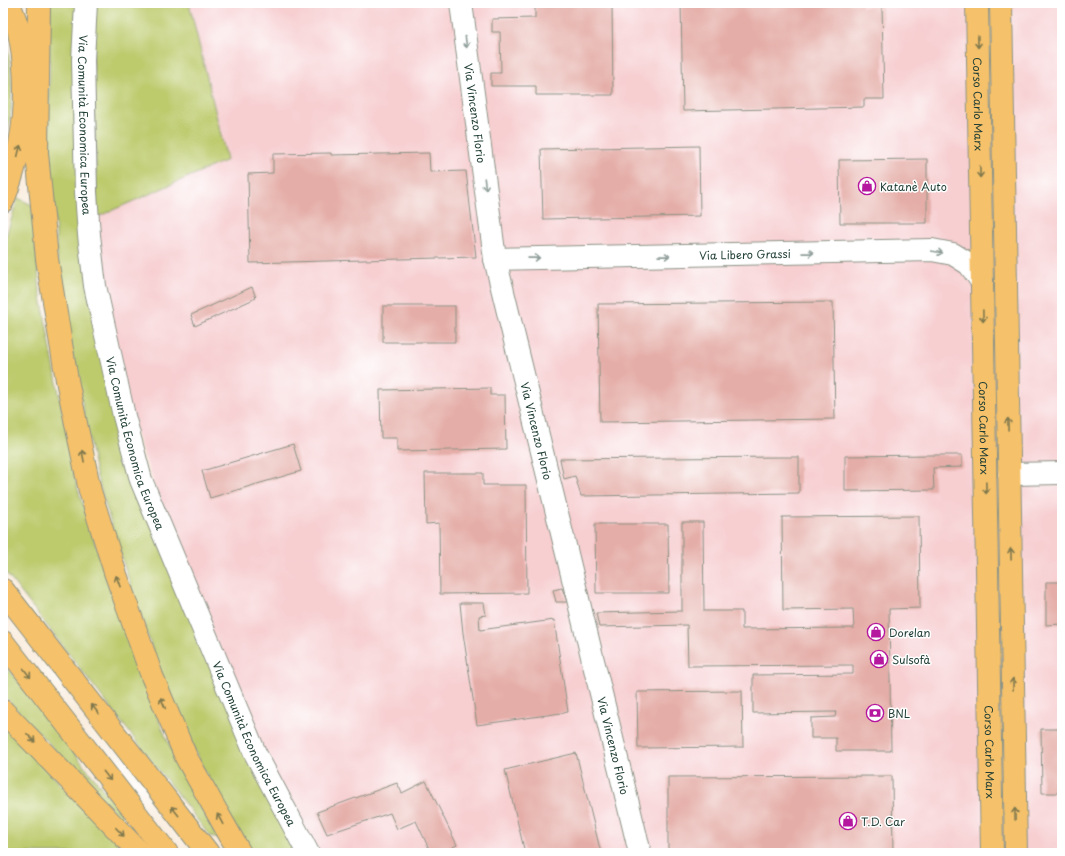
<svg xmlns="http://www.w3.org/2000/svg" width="1065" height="856" font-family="'Playpen Sans',sans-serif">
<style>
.built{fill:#f7cfd1}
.green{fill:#bdcb6d;stroke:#6e8450}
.building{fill:#e5ada7}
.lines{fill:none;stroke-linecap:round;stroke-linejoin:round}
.minor-casing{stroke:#8c9386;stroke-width:24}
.major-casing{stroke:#8c9386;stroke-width:24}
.highway-casing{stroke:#8c9386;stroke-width:24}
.minor{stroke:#fff;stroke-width:22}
.major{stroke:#f5c16b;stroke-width:22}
.highway{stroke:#f5c16b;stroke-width:22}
.oneway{stroke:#8f9e9a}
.oneway2{stroke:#7f784d}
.labels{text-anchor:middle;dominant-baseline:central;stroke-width:3;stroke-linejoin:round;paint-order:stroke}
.street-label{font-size:11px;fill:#1f3d34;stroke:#fff}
.poi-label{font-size:11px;fill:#1f3d34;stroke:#fff;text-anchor:start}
</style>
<rect width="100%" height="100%" fill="#fff"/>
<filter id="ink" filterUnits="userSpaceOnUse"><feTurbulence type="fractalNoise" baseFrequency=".025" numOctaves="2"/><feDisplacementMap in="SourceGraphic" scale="8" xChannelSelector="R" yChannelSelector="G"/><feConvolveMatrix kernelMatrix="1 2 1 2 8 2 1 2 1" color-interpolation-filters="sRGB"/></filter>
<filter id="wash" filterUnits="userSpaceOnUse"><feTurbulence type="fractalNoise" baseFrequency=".012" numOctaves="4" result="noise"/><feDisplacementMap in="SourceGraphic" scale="16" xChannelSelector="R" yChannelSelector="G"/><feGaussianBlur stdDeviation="0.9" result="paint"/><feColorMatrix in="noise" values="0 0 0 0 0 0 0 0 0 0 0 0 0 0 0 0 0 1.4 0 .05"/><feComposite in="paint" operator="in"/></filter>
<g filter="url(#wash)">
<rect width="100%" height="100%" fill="#f8e9d7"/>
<polygon class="built" points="77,3 1062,3 1062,853 300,853 244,741 92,308"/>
<g class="green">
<polygon points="50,3 77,3 76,100 132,468 300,853 252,853 230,818 200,762 164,684 124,565 96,474 64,310 58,267 49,128"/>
<polygon points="92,3 189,3 227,160 97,217"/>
<path d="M3 29C10 50 13 86 11 109 10 124 6 139 3 154Z"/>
<polygon points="18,198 32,205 40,291 75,480 108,584 162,728 180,769 218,839 209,835 3,569 3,241 6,236"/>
<polygon points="3,662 123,815 121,819 3,695"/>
<polygon points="3,726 129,853 3,853"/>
</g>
<g id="blocks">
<g class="building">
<polygon points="535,3 612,3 613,95 536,95 536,86 491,86 491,73 501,73 500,32 492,32 492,19 535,18"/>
<polygon points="681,3 862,3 862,7 882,6 884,99 864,99 864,107 683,111"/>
<polygon points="699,146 700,216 543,219 541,149"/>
<polygon points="331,153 331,155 429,153 430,172 466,171 476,257 250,263 248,174 273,173 273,154"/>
<polygon points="927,159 927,223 840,223 839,160"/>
<polygon points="252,287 256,298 195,326 191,315"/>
<polygon points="833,302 835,419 600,422 598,304"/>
<rect x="383" y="306" width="72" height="36"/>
<polygon points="490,388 490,395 505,395 506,449 397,451 397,438 381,438 380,390"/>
<polygon points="293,444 301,471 210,498 202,471"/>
<polygon points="933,455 962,455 962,467 933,468 934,490 845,491 845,456"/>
<polygon points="780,457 799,457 799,493 581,496 575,476 564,479 560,459"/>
<polygon points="425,473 483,473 483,485 526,485 527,593 440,594 439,523 426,524"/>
<polygon points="919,516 920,608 889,609 891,751 836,751 836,738 811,738 811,718 835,717 836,712 753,713 753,675 853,674 853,665 688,666 687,625 599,627 596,613 682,611 682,522 703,522 704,611 742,611 742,629 854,628 853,609 783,610 782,517"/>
<polygon points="595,524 668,524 669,593 596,593"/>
<polygon points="1046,582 1062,582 1062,624 1046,625"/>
<polygon points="562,588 567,602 556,602 553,590"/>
<polygon points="460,603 484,603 486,615 479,616 480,630 554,620 568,712 477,725 463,633"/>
<polygon points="742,691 743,747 638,748 637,692"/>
<polygon points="1041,729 1062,729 1062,793 1042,793"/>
<polygon points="576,753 601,853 525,853 505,770"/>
<polygon points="892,776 893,853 668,853 668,777"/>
<polygon points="426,781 457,845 440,853 431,853 416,821 397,829 390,813 327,834 317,812 397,783 402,793"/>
</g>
</g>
</g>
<g filter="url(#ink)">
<use href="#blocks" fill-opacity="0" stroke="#8c9386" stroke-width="1"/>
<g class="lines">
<defs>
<g id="minor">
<path id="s1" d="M86 3 83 60 86 192 89 235 95 286 124 416 141 480 255 753 308 853"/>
<path id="s2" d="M461 3 495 259 640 853"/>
<path id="s3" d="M495 259 932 250 953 254 969 264 982 282"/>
<polyline points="1009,474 1062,473"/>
</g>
<g id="major">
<polyline points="39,3 37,153 47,259 67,380 90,491 115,572 152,676 186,757 240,853"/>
<path id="s4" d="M977 3 992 853"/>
<polyline points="1001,3 1016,853"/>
<path d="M3 201C25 146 31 90 19 32 17 22 12 12 9 3"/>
<polyline points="3,711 140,853"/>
</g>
<g id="highway">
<polyline points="3,590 208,853"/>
<polyline points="3,642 167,853"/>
</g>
</defs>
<use href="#minor" class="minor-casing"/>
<use href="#major" class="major-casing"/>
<use href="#highway" class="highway-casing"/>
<use href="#minor" class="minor"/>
<use href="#major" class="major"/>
<use href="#highway" class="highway"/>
</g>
<defs><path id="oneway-shaft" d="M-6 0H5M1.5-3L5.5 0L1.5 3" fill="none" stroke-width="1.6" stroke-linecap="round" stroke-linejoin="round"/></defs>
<g class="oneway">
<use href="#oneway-shaft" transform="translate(466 42) rotate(83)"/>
<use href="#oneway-shaft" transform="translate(485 184) rotate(83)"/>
<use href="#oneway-shaft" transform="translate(937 252) rotate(9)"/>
<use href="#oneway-shaft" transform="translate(808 253) rotate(-1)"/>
<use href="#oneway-shaft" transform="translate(664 256) rotate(-1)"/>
<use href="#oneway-shaft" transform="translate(534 258) rotate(-1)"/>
</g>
<g class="oneway2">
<use href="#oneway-shaft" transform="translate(978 42) rotate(89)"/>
<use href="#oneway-shaft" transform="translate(19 151) rotate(-76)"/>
<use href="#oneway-shaft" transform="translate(980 172) rotate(89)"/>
<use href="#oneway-shaft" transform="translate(983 316) rotate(89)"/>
<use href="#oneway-shaft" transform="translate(1008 424) rotate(-91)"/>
<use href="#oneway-shaft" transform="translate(83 456) rotate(-101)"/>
<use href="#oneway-shaft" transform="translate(986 488) rotate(89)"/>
<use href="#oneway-shaft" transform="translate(1011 554) rotate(-91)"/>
<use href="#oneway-shaft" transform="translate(118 581) rotate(-110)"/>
<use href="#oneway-shaft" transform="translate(27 673) rotate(52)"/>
<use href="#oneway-shaft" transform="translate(1013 684) rotate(-91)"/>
<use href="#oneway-shaft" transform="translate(163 703) rotate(-113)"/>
<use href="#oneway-shaft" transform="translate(95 709) rotate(-128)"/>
<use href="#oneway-shaft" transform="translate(31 738) rotate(46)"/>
<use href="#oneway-shaft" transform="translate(107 776) rotate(52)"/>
<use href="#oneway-shaft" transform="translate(175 811) rotate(-128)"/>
<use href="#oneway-shaft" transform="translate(1015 814) rotate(-91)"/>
<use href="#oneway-shaft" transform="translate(220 819) rotate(-118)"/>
<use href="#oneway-shaft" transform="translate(120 832) rotate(46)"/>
</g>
</g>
<defs>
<symbol id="shop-ring" viewBox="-11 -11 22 22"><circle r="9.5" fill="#fff" stroke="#b5179e" stroke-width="1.5"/><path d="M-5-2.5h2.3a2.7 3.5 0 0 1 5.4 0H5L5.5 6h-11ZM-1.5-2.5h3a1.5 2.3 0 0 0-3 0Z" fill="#b5179e"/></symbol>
<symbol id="bank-ring" viewBox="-11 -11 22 22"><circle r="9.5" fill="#fff" stroke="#b5179e" stroke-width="1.5"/><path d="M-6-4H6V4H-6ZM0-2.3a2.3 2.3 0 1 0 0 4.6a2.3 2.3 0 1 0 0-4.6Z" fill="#b5179e"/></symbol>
</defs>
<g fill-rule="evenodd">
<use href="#shop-ring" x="857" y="176" width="20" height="20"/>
<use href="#shop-ring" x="866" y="622" width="20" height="20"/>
<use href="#shop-ring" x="869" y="649" width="20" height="20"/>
<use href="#bank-ring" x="865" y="703" width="20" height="20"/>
<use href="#shop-ring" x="838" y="811" width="20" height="20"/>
</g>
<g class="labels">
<g class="street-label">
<text stroke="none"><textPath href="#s4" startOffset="101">Corso Carlo Marx</textPath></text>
<text stroke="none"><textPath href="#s2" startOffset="111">Via Vincenzo Florio</textPath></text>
<text stroke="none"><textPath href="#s1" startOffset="122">Via Comunità Economica Europea</textPath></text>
<text stroke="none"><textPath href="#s3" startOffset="250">Via Libero Grassi</textPath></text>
<text stroke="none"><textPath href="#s4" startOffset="425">Corso Carlo Marx</textPath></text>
<text stroke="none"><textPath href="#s2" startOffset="435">Via Vincenzo Florio</textPath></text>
<text stroke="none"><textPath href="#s1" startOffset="446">Via Comunità Economica Europea</textPath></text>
<text stroke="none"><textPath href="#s1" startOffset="770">Via Comunità Economica Europea</textPath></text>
<text stroke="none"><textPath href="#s2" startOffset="759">Via Vincenzo Florio</textPath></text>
<text stroke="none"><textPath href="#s4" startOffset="749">Corso Carlo Marx</textPath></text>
</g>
<g class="poi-label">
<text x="880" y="186">Katanè Auto</text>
<text x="889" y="632">Dorelan</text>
<text x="892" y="659">Sulsofà</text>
<text x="888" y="713">BNL</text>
<text x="861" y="821">T.D. Car</text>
</g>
</g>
<rect width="1065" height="856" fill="none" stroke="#fff" stroke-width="16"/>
</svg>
